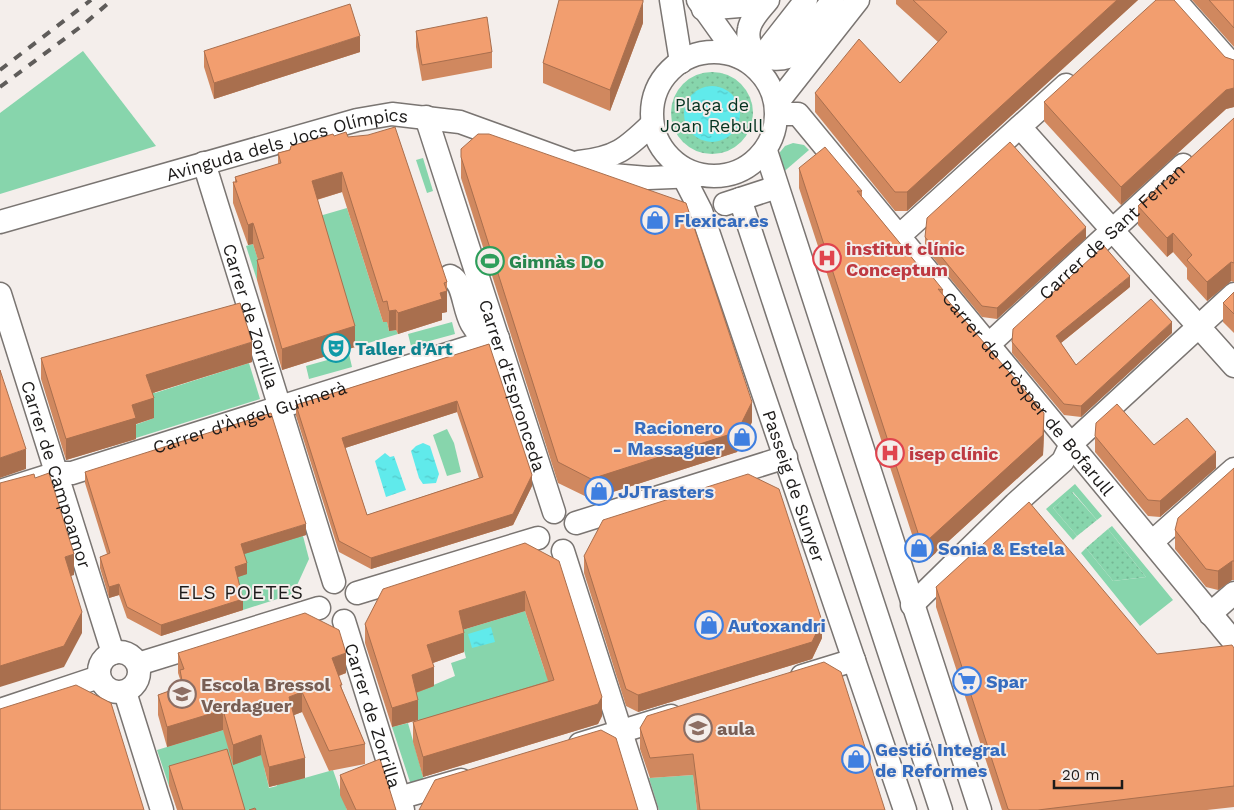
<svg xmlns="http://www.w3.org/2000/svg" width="1234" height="810" font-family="'Work Sans',sans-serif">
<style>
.green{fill:#87d5ac}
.park{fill:url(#park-dots)}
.water{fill:url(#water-ripples)}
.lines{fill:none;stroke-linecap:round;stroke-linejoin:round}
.minor-casing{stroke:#7a7572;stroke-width:25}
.minor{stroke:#fff;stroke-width:22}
.rail{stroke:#5f5c5a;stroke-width:4;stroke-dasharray:9 9;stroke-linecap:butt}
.wall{fill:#d0885f;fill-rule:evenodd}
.shaded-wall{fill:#a96f4e}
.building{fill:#f29e6f;stroke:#a96f4e;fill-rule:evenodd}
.labels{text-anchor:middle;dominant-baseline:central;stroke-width:4;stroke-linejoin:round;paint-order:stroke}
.park-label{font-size:18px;fill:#04321f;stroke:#f4eeeb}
.street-label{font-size:18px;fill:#1d1b1a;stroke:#f4eeeb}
.shop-label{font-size:18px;font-weight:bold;fill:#366cbe;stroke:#f4eeeb;text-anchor:start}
.health-label{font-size:18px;font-weight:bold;fill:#be3a42;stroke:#f4eeeb;text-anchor:start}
.leisure-label{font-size:18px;font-weight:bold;fill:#27864d;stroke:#f4eeeb;text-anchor:start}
.culture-label{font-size:18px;font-weight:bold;fill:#0d838f;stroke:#f4eeeb;text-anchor:start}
.education-label{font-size:18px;font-weight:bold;fill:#785e54;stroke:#f4eeeb;text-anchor:start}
.neighbourhood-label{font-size:19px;letter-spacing:1px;fill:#1d1b1a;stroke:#f4eeeb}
</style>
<defs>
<pattern id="park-dots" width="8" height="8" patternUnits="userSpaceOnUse" patternTransform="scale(1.25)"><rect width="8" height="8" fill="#87d5ac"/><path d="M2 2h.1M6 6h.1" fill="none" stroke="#74b693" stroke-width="1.8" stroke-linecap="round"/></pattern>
<pattern id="water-ripples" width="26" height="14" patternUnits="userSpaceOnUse" patternTransform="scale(1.25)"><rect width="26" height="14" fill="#60eaeb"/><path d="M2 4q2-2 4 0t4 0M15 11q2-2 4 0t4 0" fill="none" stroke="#53c8c9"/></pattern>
</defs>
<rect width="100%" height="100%" fill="#f4eeeb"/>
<g class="green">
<polygon points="83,51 156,146 0,194 0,113"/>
<polygon points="793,143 804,145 809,150 780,175 776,157 785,146"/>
<polygon points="423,158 433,191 427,193 416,160"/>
<polygon points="347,208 383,322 387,322 389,331 396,330 398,334 355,347 316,217"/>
<polygon points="253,244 264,278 257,280 246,246"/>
<polygon points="452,322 455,334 411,346 408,334"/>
<polygon points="349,354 352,367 309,379 306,366"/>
<polygon points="142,360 155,393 249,363 260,399 136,438 132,426 154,418"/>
<polygon points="447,429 454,443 461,472 447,476 433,435"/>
<polygon points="1075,484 1102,516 1097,520 1073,492 1053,508 1077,536 1073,540 1046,509"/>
<polygon points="1112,526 1173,600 1140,626 1081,553 1086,548 1113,581 1146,577 1108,529"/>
<polygon points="303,536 309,559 293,594 243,610 235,578 238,545"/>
<polygon points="525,611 545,672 562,697 425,748 412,694 455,676 451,663 466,658 459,631"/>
<polygon points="408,723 424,780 411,785 392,727"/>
<polygon points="223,730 267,753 264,767 269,788 277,786 272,770 301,779 333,770 347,810 239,810 227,770 169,786 157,750"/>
<polygon points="693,775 697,810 659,810 649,778"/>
</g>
<g class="park">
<circle cx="712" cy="113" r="41"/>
<polygon points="1072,492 1097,520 1077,536 1053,508"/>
<polygon points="1108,529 1146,577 1113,581 1086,548"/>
</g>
<g class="water">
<circle cx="712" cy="114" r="28"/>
<polygon points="423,443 430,446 439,474 436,483 423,484 419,478 411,451 416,446"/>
<polygon points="385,453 390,457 394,456 406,490 386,497 375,461"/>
<polygon points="491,627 495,642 472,648 468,634"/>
</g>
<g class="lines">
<defs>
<g id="minor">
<polyline points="671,0 681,62"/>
<polyline points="698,0 738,56"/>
<path d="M768 0C761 9 751 18 749 29 744 53 769 63 788 57L833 0"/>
<polyline points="1175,0 1234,67"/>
<polyline points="703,9 752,5"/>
<polyline points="770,46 806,0"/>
<circle cx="714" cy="114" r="62"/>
<polyline points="777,103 858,0"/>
<path id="s1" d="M778 114H798L1234 642"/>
<path id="s2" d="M426 117 554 512"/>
<polyline points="1020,127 1234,366"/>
<polyline points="766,151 980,810"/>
<path d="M579 162C616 158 626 149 652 124"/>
<path id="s3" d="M204 163 334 582"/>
<path id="s4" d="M678 166 701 211 905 810"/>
<polyline points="740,199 941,810"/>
<polyline points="725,204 777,187"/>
<path id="s5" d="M0 222 357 120 392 114 460 122 573 163 612 175 648 178 697 176"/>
<polyline points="898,237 1066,85"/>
<path d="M450 276C470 285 458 328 490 340"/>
<path id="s6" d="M0 294 113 653"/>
<path id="s7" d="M988 345 1183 165"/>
<path id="s8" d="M0 491 57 473H72L498 338"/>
<polyline points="576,523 786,457"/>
<polyline points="1152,542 1234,469"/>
<polyline points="563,551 646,810"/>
<polyline points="357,593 538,538"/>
<polyline points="912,605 1015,504 1063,461 1071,444 1234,294"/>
<polyline points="1210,614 1234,593"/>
<path id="s9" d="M344 621 403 810"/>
<circle cx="119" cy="672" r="20"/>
<polyline points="138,664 319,608"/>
<polyline points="802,676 854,660"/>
<polyline points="125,692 162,810"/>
<polyline points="0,710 99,677"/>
<polyline points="580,744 671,716"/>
<polyline points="399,798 461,780"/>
</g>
</defs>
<use href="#minor" class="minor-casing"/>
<use href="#minor" class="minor"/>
<g class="rail">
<polyline points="0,70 91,0"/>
<polyline points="0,87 83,25 112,0"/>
</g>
</g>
<g class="wall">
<polygon points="896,0 1138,0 907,211 895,211 815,112 815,93 900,83 938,42 896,4"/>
<polygon points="1192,0 1234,0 1234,47"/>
<polygon points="643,23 610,111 543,83 543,63"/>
<polygon points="416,31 492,52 492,68 422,81 416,47"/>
<polygon points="204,51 360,52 214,99 204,67"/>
<polygon points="1225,57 1234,60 1234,107 1226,109 1121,205 1044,121 1044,102"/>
<polygon points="1234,118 1234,282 1231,281 1207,301 1187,279 1187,268 1173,252 1167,257 1138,225 1138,206"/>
<polygon points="334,136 348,137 447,282 447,312 442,313 442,320 398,334 396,330 389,331 387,322 383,322 342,192 317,200 355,347 282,370 257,280 257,260 258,260 253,244 248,245 233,203 233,182 235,182 235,177 278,164 278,153"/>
<polygon points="461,149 752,422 737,452 591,499 558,483 461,178"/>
<polygon points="799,168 862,191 862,197 922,270 943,290 943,295 1044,433 1043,455 929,559 919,556 799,188"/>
<polygon points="925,237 1086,238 997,319 982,317 925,248"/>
<polygon points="1130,287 1061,343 1076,365 1172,333 1081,417 1064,415 1012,353 1012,342"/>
<polygon points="1234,292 1234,333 1223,322 1223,303"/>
<path d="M489 344 532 486 513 525 371 569 339 552 296 416V405ZM457 412 479 478 367 515 345 448Z"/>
<polygon points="41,358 252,362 153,393 154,418 136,424 136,439 66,460 41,379"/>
<polygon points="1095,436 1154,445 1216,468 1160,517 1148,516 1095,452"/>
<polygon points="1234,468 1234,580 1232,580 1218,590 1206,587 1175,549 1175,530"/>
<polygon points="85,472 306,535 244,554 247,574 238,577 243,610 161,636 127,618 119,595 109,598 100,568 100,557 107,554 85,483"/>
<polygon points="525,543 602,716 598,724 423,777 413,742 413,722 548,681 525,611 464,629 464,652 433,663 434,686 416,693 418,720 392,727 365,643 365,624"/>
<polygon points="584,556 822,638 812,659 638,712 626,706 584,573"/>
<polygon points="936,587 1157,654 1234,648 1234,807 1207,810 1002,810 936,607"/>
<polygon points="178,653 346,673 339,676 342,689 365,744 365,764 329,771 302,712 294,715 305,778 269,787 261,755 233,765 223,730 167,747 158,715 158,695 180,687 180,679 178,673"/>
<polygon points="640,728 885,810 697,810 693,775 650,778 640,749"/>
<polygon points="169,766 245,810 177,810 169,786"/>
<polygon points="340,775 396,810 347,810 340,795"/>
</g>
<g class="shaded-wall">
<polygon points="1117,0 1138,0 907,211 907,192"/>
<polygon points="643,2 643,23 610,111 610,90"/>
<polygon points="360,36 360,52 214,99 214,83"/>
<polygon points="1234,88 1234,107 1226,109 1121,205 1121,187 1226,90"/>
<polygon points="342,172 342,192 312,201 312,181"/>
<polygon points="253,223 253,244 248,245 248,225"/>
<polygon points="1086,227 1086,238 997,319 997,308"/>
<polygon points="1173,233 1173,252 1167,257 1167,238"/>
<polygon points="1231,262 1231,281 1207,301 1207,282"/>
<polygon points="1130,276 1130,287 1056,347 1056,336"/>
<polygon points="447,291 447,312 442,313 442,320 398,334 398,313 440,293"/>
<polygon points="396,310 396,330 389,331 389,311"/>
<polygon points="1172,322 1172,333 1081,417 1081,406"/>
<polygon points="355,326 355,347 282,370 282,349"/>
<polygon points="252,342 252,362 146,395 146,375"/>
<polygon points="154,398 154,418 136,424 136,439 66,460 66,439 132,405"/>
<polygon points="457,401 457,412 342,449 342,438"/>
<polygon points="752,402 752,422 737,452 591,499 591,479"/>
<polygon points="1044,413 1044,433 1043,455 929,559 929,539"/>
<polygon points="26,449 26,469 0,478 0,458"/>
<polygon points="1216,452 1216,468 1160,517 1160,501"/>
<polygon points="532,475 532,486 513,525 371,569 371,558"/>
<polygon points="306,524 306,535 241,555 241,544"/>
<polygon points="74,554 74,575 65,578 65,557"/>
<polygon points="1232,561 1232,580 1218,590 1218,571"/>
<polygon points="247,563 247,574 235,578 235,567"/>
<polygon points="119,584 119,595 109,598 109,587"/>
<polygon points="525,591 525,611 459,631 459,611"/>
<polygon points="243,599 243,610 161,636 161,625"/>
<polygon points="82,612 82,633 64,667 0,687 0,666"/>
<polygon points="822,621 822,638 812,659 638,712 638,695"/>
<polygon points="464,633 464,652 427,665 427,645"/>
<polygon points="346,653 346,673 332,678 332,658"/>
<polygon points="434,667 434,686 412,694 412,675"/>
<polygon points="302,692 302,712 289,717 289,697"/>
<polygon points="602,697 602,716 598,724 423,777 423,757"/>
<polygon points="418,700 418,720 392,727 392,708"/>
<polygon points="223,710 223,730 167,747 167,727"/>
<polygon points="261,735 261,755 233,765 233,745"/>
<polygon points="305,758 305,778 269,787 269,767"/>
</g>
<g class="building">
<polygon points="559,0 643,0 643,2 610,90 543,63"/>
<polygon points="913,0 1117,0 907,192 895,192 815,93 859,39 900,83 947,32"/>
<polygon points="1156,0 1174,0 1225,57 1234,60 1234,88 1226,90 1121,187 1044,102"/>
<polygon points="1209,0 1234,0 1234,28"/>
<polygon points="350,4 360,36 214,83 204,51"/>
<polygon points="487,17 492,52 422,65 416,31"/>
<polygon points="1234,118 1234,263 1231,262 1207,282 1187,260 1192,255 1173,233 1167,238 1138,206"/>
<polygon points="395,127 447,282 444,283 447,291 440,293 442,299 398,313 396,310 389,311 387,301 383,302 342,172 312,181 355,326 282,349 257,260 264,258 253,223 248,225 233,182 237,182 235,177 281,163 278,153 290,150 291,146 333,134 334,136 346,132 348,137 368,135"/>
<polygon points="478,134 489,134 686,203 752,402 737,432 591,479 558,462 461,157 461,149"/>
<polygon points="1010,142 1086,227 997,308 982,306 925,237 927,218"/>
<polygon points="825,147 862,191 857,191 922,270 923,265 943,290 938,289 1044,413 1043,435 929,539 919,536 799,168"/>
<polygon points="1104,246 1130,276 1056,336 1076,365 1151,299 1172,322 1081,406 1064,404 1012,342 1013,329"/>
<polygon points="1234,292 1234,314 1223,303"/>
<polygon points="240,303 252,342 146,375 154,398 132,405 136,418 66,439 41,358"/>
<path d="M489 344 532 475 513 514 371 558 339 541 296 405ZM457 401 483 477 367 515 342 438Z"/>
<polygon points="0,370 26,449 0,458"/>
<polygon points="1117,404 1154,445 1187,418 1216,452 1160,501 1148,500 1095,436 1096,423"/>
<polygon points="271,413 306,524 241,544 247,563 235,567 243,599 161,625 127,607 119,584 109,587 100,557 110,553 85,472"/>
<polygon points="1234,468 1234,561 1232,561 1218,571 1206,569 1175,530 1178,518"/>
<polygon points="49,473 74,554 65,557 82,612 64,646 0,666 0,483 34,474 35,478"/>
<polygon points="748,474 779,489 822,621 812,642 638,695 626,689 584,556 603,520"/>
<polygon points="1029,502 1157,654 1232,645 1234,648 1234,786 1038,810 1010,810 1008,809 936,587"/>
<polygon points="525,543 559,561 602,697 598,704 423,757 413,722 554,680 525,591 459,611 464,633 427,645 434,667 412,675 418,700 392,708 365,624 383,589"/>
<polygon points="305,613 339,630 346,653 332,658 342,685 340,685 365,744 329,751 302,692 289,697 305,758 269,767 261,735 233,745 223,710 167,727 158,695 183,686 180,670 184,669 178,653"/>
<polygon points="824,662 841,672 885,810 700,810 693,754 650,758 640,728 647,716"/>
<polygon points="76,685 111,703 144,810 0,810 0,709"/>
<polygon points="601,730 616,738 638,810 419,810 435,780"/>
<polygon points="227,749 245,810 183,810 169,766"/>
<polygon points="380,759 396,810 356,810 340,775"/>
<polygon points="255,808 256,810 249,810"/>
</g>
<defs>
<symbol id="shop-ring" viewBox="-11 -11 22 22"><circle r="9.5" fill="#f4eeeb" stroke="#3f7fe0" stroke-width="1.5"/><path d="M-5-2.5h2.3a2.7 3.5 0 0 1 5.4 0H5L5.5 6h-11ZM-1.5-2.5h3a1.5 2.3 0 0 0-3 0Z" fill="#3f7fe0"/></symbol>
<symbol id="hospital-ring" viewBox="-11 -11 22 22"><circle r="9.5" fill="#f4eeeb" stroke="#e0444e" stroke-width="1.5"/><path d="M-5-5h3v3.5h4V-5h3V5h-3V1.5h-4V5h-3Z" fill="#e0444e"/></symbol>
<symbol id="stadium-ring" viewBox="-11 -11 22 22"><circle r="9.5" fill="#f4eeeb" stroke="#2e9e5b" stroke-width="1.5"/><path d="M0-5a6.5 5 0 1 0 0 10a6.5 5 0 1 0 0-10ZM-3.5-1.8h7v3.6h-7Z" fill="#2e9e5b"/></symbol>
<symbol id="theatre-ring" viewBox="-11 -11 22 22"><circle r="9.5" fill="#f4eeeb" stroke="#0f9aa8" stroke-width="1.5"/><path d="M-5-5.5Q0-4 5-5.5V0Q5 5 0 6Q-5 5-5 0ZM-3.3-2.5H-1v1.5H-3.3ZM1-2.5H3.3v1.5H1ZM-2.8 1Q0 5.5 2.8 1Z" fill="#0f9aa8"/></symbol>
<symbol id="supermarket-ring" viewBox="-11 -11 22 22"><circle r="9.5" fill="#f4eeeb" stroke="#3f7fe0" stroke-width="1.5"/><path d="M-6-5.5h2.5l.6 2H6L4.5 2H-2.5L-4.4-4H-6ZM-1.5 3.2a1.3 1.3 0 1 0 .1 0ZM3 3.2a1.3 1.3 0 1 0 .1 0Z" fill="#3f7fe0"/></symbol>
<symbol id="school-ring" viewBox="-11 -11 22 22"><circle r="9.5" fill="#f4eeeb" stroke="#8d6e63" stroke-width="1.5"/><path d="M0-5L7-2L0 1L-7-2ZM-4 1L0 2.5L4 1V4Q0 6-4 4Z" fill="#8d6e63"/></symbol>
<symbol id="university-ring" viewBox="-11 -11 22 22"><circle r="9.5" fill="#f4eeeb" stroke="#8d6e63" stroke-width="1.5"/><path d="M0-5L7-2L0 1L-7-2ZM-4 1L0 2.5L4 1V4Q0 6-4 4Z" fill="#8d6e63"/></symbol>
</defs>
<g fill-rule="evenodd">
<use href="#shop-ring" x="639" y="204" width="32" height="32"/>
<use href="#hospital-ring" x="811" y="242" width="32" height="32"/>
<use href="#stadium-ring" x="474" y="245" width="32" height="32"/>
<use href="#theatre-ring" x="320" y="332" width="32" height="32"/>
<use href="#shop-ring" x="726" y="421" width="32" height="32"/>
<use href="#hospital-ring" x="874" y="437" width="32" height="32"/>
<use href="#shop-ring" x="583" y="475" width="32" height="32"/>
<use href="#shop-ring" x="903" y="532" width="32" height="32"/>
<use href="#shop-ring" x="693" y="609" width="32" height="32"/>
<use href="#supermarket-ring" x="951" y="665" width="32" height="32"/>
<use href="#school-ring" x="166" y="678" width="32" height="32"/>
<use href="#university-ring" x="682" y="712" width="32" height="32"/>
<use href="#shop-ring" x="840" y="743" width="32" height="32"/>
</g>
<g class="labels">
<g class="park-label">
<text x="712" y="104">Plaça de<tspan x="712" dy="21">Joan Rebull</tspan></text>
</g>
<g class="street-label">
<text stroke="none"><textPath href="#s5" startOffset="298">Avinguda dels Jocs Olímpics</textPath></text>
<text stroke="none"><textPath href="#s7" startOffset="168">Carrer de Sant Ferran</textPath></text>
<text stroke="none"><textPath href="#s3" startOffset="160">Carrer de Zorrilla</textPath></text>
<text stroke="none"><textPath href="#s2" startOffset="282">Carrer d’Espronceda</textPath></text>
<text stroke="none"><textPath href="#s1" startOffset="382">Carrer de Pròsper de Bofarull</textPath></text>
<text stroke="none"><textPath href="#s8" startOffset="261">Carrer d'Àngel Guimerà</textPath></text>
<text stroke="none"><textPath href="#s6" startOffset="189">Carrer de Campoamor</textPath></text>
<text stroke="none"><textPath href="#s4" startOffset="341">Passeig de Sunyer</textPath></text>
<text stroke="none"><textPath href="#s9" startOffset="99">Carrer de Zorrilla</textPath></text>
</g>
<g class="shop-label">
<text x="674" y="220">Flexicar.es</text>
<text x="723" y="427" text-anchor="end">Racionero<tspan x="723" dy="21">- Massaguer</tspan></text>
<text x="618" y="491">JJTrasters</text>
<text x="938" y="548">Sonia &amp; Estela</text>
<text x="728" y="625">Autoxandri</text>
<text x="986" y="681">Spar</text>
<text x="875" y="749">Gestió Integral<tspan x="875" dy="21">de Reformes</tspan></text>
</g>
<g class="health-label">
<text x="846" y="248">institut clínic<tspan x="846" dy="21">Conceptum</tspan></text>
<text x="909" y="453">isep clínic</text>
</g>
<g class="leisure-label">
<text x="509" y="261">Gimnàs Do</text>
</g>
<g class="culture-label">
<text x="355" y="348">Taller d’Art</text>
</g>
<g class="education-label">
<text x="201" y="684">Escola Bressol<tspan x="201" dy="21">Verdaguer</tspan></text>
<text x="717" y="728">aula</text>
</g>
<g class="neighbourhood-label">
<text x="241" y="592">ELS POETES</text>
</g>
</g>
<path d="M1054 780v8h68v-8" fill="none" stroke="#1d1b1a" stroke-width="2.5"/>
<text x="1062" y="780" font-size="15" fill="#1d1b1a" stroke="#f4eeeb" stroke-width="4" paint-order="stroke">20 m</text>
</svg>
